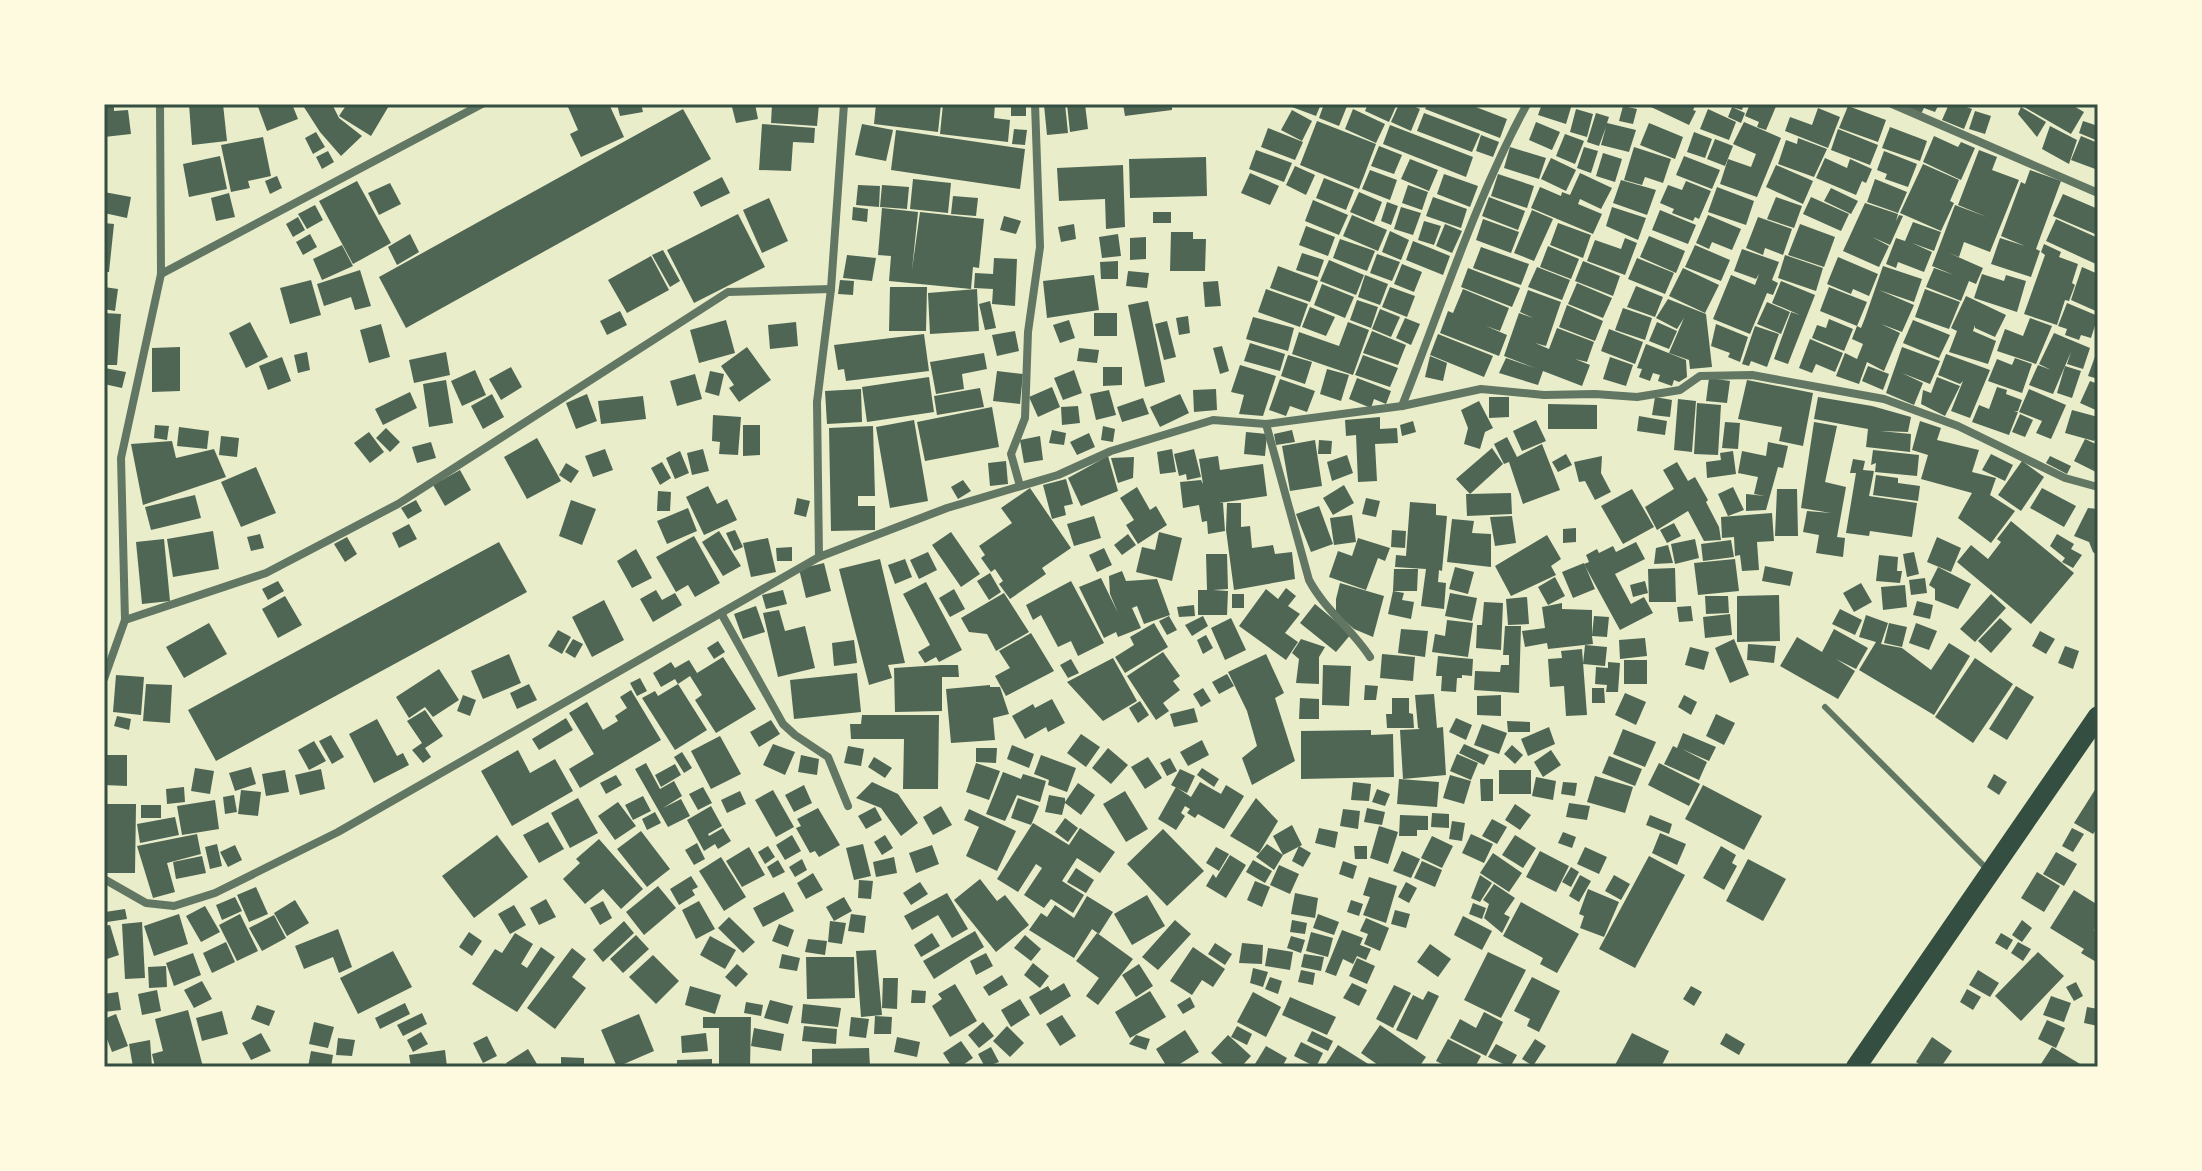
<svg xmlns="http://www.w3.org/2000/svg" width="2202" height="1171" font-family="Cabin,sans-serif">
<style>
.building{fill:#4f6655}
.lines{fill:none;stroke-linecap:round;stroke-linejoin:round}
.service{stroke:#617663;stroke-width:6}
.minor{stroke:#617663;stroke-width:8}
.primary{stroke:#344e41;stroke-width:20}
.neatline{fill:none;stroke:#344e41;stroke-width:3}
</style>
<rect width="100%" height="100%" fill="#e9edc9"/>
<g class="building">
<polygon points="104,104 114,104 114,111 128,110 131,134 104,137"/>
<polygon points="189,104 223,104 227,141 192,145"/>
<polygon points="257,104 292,104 298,119 267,131"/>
<polygon points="302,104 332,104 339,118 362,136 341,156 320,132"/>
<polygon points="347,104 390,104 371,136 339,116"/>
<polygon points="574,104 609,104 624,137 581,157 570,134 578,130 568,107"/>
<polygon points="617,104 641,104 643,112 620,116"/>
<polygon points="755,104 758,119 736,123 732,107"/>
<polygon points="772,104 819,104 817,126 771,123"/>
<polygon points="876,104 941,104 938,132 874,124"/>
<polygon points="943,104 995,104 994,118 1010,120 1008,142 940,134"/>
<rect x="1011" y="104" width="15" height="12"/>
<polygon points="1065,104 1068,133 1047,135 1044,105"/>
<polygon points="1067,104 1085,104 1088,129 1070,132"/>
<polygon points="1123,104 1172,104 1172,110 1125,116"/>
<polygon points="1284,104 1321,104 1316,116"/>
<polygon points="1324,104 1347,106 1339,126 1319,118"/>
<polygon points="1368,104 1397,104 1389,122 1365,111"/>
<polygon points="1399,104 1408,104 1420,109 1411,131 1391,122"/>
<polygon points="1428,104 1468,104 1507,119 1500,138 1425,109"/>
<polygon points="1542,104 1572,104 1566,124 1538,115"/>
<polygon points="1652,104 1696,104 1693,110 1696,111 1689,125 1651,107"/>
<polygon points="1724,104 1744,104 1742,110 1732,107 1745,113 1741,123 1728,117 1732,107"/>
<polygon points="1750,104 1777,104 1766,130 1757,127 1759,122 1745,116"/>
<polygon points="1908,104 1939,104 1935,112 1924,108 1921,114 1906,107"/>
<polygon points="1949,104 1959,104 1972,109 1964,129 1942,120"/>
<polygon points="2019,104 2070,104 2084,112 2071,134"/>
<polygon points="1623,106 1637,109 1633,124 1619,121"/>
<polygon points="1848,106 1886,120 1878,142 1839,128"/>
<polygon points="2021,107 2046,122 2037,137 2018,114"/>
<polygon points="1818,108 1840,117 1828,148 1785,131 1790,117 1812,125"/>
<polygon points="683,109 711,159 406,328 379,277"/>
<polygon points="1353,109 1385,124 1376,143 1345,129"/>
<polygon points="1576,109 1593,114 1587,137 1570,132"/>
<polygon points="1708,109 1736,122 1729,140 1700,129"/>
<polygon points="1292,110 1312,121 1302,141 1281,130"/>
<polygon points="1975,111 1991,116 1985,134 1969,129"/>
<polygon points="1424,113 1480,134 1472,152 1417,131"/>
<polygon points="1596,113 1609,117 1607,123 1636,130 1629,152 1601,145 1606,127 1599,146 1587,142"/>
<polygon points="2098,118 2098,141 2079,133 2083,121 2095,125"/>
<polygon points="1317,121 1376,144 1359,189 1300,165"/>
<polygon points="1536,122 1560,132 1552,150 1529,140"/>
<polygon points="1744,122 1781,138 1757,197 1720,184 1728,159 1751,167 1756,154 1733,144"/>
<polygon points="1649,123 1683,137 1675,159 1640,145"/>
<polygon points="762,124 815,128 814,143 793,142 791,171 759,170"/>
<polygon points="862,124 893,130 886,161 855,155"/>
<polygon points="1390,125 1473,157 1466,177 1383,144"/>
<polygon points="2050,126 2077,140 2069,164 2042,149"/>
<polygon points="1890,127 1927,141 1920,161 1882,148"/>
<polygon points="1268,128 1303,142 1295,160 1261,147"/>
<polygon points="1014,129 1027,130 1025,145 1012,144"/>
<polygon points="1838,129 1878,145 1870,165 1831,150"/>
<polygon points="896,130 1025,149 1020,189 891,170"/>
<polygon points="316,132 325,147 313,154 305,138"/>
<polygon points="1694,132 1712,139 1705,158 1687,152"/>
<polygon points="1565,134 1584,141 1575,164 1556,156"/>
<polygon points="1481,135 1499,142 1493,157 1476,151"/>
<polygon points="1934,136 1958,147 1961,142 1975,148 1961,180 1923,162"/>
<polygon points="2081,136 2098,143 2098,170 2071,160"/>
<polygon points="263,137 271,176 248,181 250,188 231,192 221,145"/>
<polygon points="1798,138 1827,149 1814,177 1778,164 1786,140 1797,144"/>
<polygon points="1715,139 1733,146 1725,166 1707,159"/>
<polygon points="1379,146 1402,155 1394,174 1371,166"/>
<polygon points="1510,147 1546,158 1539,179 1504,168"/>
<polygon points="1584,147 1598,151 1591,173 1577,168"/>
<polygon points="1634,147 1671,159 1663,183 1645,177 1642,185 1624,180"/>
<polygon points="1256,150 1292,163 1284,182 1249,169"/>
<polygon points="1979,150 1997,157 1992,170 2019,180 1990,252 1964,242 1959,257 1949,253 1983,268 1976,284 1969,281 1961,301 1926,287 1934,268 1954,275 1932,266 1955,205 1987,217 1958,205"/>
<polygon points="328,151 334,162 322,169 316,157"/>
<polygon points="1884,151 1917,164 1908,187 1885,179 1887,174 1877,170"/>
<polygon points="1603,153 1622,159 1615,182 1596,176"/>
<polygon points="220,156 227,189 189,197 183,164"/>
<polygon points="1684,156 1720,170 1712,189 1676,175"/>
<polygon points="1206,157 1207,196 1130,198 1129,159"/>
<polygon points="1551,158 1576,170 1566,191 1541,179"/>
<polygon points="1825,158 1847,168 1850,159 1872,169 1866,183 1862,181 1856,195 1816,178"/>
<polygon points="1410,159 1438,170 1429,191 1401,179"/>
<polygon points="1923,164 1959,180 1950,201 1954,203 1941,231 1900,213"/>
<polygon points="1123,165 1125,227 1106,229 1105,199 1059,201 1057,168"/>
<polygon points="1776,165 1813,181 1803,204 1766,187"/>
<polygon points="1295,166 1315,175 1306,195 1286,185"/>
<polygon points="1370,170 1397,180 1390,200 1362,189"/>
<polygon points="2030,170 2061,181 2036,249 2040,251 2031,277 1991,264 2000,238 2025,246 2001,236 2021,182 2025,184"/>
<polygon points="1250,173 1279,186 1270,205 1241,193"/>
<polygon points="1580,173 1612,188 1601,209 1580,199 1578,204 1602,214 1593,234 1531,208 1540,187 1561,196 1562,192 1570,195"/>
<polygon points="1444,174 1478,186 1470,207 1437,194"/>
<polygon points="1498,174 1534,186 1527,208 1491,196"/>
<polygon points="277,176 282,188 270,194 265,181"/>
<polygon points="722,177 730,193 701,207 693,192"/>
<polygon points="1324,178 1354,190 1346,210 1316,198"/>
<polygon points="913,179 951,183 948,213 910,209"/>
<polygon points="1875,179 1907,192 1898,213 1867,202"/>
<polygon points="1621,180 1656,190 1647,215 1613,203"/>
<polygon points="357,181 391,243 353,264 319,201"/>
<polygon points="1686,181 1711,191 1699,219 1695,217 1693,221 1672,213 1674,209 1660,203 1668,185 1682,190"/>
<polygon points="390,183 401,204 379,215 368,193"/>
<polygon points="858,185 880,186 879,207 856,205"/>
<polygon points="882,185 909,187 907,209 880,207"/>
<polygon points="1408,185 1428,192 1422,210 1402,203"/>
<polygon points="1717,187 1754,201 1746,225 1708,212"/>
<polygon points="1831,188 1858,201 1851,214 1824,201"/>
<polygon points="104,192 131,197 127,218 104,213"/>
<polygon points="1359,192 1382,202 1374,222 1350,212"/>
<polygon points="229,193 235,217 216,221 211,198"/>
<polygon points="2063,194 2098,209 2098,226 2095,234 2053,216"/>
<polygon points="953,196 978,198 976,216 951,214"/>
<polygon points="1433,197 1467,209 1461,228 1426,216"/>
<polygon points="1489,197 1525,211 1518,230 1482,216"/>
<polygon points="1776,197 1802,206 1794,228 1767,219"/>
<polygon points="1811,197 1849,214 1841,231 1803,214"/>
<polygon points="769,198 788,241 762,253 743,210"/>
<polygon points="1313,200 1348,215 1339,235 1305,221"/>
<polygon points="1387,202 1398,206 1391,225 1381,221"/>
<polygon points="1865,203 1898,214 1896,221 1899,215 1903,216 1890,245 1872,237 1889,246 1879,267 1843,251"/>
<polygon points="315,205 323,220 307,229 298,214"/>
<polygon points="853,207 868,209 867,222 852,220"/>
<polygon points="1401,207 1421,213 1413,235 1394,229"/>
<polygon points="1612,207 1646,218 1638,240 1606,226"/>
<polygon points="882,208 918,212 912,270 920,212 984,219 979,268 973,267 971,289 889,281 891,256 878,255"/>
<polygon points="1532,210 1553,219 1534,261 1514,253"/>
<polygon points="1660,210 1696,225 1688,244 1652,230"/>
<rect x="1153" y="212" width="18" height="11"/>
<polygon points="738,214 765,267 694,303 667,250"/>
<polygon points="1352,215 1387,230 1378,251 1343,236"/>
<polygon points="1708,215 1741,229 1732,250 1712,242 1709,249 1696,243"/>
<polygon points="1004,216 1021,221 1016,234 1000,230"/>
<polygon points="298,217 305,230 293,237 286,224"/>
<polygon points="1758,217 1792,229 1783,255 1765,248 1763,255 1746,248"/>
<polygon points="1483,219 1519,232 1511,253 1476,240"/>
<polygon points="2056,219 2098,238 2098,265 2046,241"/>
<polygon points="1424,221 1441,226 1434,245 1418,240"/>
<polygon points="1913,222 1941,232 1934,251 1912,243 1932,252 1924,272 1898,262 1896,268 1886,264 1896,238 1905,241"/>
<polygon points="104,223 114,224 109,272 104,272"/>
<polygon points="1558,223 1591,235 1583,258 1550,245"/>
<polygon points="1074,224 1076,239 1061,242 1058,227"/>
<polygon points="1445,224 1462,231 1452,253 1436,246"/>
<polygon points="1800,224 1835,237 1824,267 1788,255"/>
<polygon points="1306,226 1335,237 1328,256 1299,245"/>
<polygon points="1390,231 1409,240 1401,260 1382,252"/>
<polygon points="1171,232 1193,232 1193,239 1206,239 1205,271 1170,271"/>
<polygon points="310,234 317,247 303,255 296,242"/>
<polygon points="410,234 419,252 397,265 388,247"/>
<polygon points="1118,234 1121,256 1102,258 1099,237"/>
<polygon points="1649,236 1685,251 1676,273 1640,257"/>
<polygon points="1146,237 1146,259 1130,260 1130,238"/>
<polygon points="1625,238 1637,243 1625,275 1587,261 1595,240 1621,249"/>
<polygon points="1340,239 1375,251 1367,271 1333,258"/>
<polygon points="1413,241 1450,256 1443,275 1406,260"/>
<polygon points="2044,244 2061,252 2059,257 2078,264 2072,283 2075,285 2069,301 2065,300 2057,325 2024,314 2045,255 2041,252"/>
<polygon points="342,245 353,266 322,280 313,259"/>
<polygon points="1695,245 1730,260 1721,281 1685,267"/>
<polygon points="1548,246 1579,259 1571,279 1540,267"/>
<polygon points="1481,247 1529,264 1521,285 1473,268"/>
<polygon points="1742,249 1779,262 1772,280 1778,283 1773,295 1767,293 1750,334 1713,319 1731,275 1755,285 1759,274 1756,279 1734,271"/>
<polygon points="663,250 680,281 670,287 652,255"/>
<polygon points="1302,253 1324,260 1318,277 1296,270"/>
<polygon points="1377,254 1400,262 1392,281 1370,273"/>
<polygon points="847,255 876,258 872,281 843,278"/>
<polygon points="1785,255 1823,268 1816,291 1778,278"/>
<polygon points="651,256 669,290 627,313 608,280"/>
<polygon points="1838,257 1878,274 1869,296 1853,289 1851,294 1827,284"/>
<polygon points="994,258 1017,259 1015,306 992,304 993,289 974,288 975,273 993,274"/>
<polygon points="1637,258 1674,273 1665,294 1628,279"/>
<polygon points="1329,260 1364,275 1356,295 1320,281"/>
<polygon points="1118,261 1118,279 1101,279 1100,262"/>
<polygon points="1583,261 1620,276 1613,296 1575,281"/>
<polygon points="1402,264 1422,272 1414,292 1394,284"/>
<polygon points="1278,266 1318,281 1310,302 1270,288"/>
<polygon points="1883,266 1922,279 1914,302 1879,290 1914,305 1902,332 1881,324 1900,333 1884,371 1867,362 1859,384 1836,376 1845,353 1857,359 1863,344 1852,339 1857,326 1861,328 1865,318"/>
<polygon points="1537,267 1570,280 1562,300 1528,287"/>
<polygon points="2082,267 2098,274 2098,312 2071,300"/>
<polygon points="1468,268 1520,288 1512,307 1461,287"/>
<polygon points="1683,268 1719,285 1705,313 1669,296"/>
<polygon points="360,270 371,306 355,310 351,297 324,306 317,284"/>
<polygon points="1128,271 1149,273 1147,288 1126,286"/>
<polygon points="1982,274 2004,281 2006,275 2026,281 2017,312 1974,298"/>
<polygon points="1094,275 1099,310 1047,318 1043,281"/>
<polygon points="1365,275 1388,284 1380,305 1358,297"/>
<polygon points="311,280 321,315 290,324 280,288"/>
<polygon points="840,280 854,281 853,295 838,294"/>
<polygon points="1218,281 1221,306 1205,307 1203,282"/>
<polygon points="1781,281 1815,295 1788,364 1774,359 1791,312 1800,315 1772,303"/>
<polygon points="1577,283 1612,298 1603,318 1568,304"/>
<polygon points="1322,284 1354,297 1345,318 1314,305"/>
<polygon points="1636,286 1663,297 1655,317 1627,307"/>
<polygon points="104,287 118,289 115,311 104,309"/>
<polygon points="890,287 927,287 926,331 889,331"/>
<polygon points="1390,287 1415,296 1407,317 1382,307"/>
<polygon points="1829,287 1867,302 1857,326 1820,311"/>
<polygon points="977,289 979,331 930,334 928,293"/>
<polygon points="1266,289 1308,304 1300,327 1258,312"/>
<polygon points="1463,289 1509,308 1500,331 1486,326 1507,335 1499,356 1440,333 1448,311 1453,313"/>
<polygon points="1925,289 1960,302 1949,329 1915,317"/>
<polygon points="1528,290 1561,302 1546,346 1535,343 1549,349 1557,328 1594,342 1587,362 1575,359 1590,365 1582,386 1543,371 1538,385 1499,373 1506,358 1535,368 1504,356 1519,313 1533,318 1520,312"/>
<polygon points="1966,296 2006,315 1995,337 1975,328 1975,325 1973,331 1996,341 1988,364 1949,352 1957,331 1951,328"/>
<polygon points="1668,299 1706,314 1712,367 1690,369 1689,360 1669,353 1684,318 1677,329 1656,318"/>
<polygon points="1357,300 1378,307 1371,328 1350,320"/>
<polygon points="990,301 996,328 985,330 979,304"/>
<polygon points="1148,301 1165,382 1145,387 1128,305"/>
<polygon points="1767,302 1790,312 1781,334 1757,324"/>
<polygon points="2067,303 2098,316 2091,338 2081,335 2079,340 2065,335 2067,329 2058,326"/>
<polygon points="1567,305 1603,321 1595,341 1559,327"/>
<polygon points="1310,307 1335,317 1326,336 1302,327"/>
<polygon points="1623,308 1652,318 1645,340 1615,330"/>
<polygon points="1380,309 1400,317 1391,337 1372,329"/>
<polygon points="620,311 627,325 607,335 600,321"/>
<polygon points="104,313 121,314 117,365 104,365"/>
<rect x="1094" y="313" width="23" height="23"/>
<polygon points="1188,316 1190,333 1179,335 1176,318"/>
<polygon points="1253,317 1294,328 1288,351 1246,339"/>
<polygon points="1405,318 1420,324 1411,345 1396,338"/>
<polygon points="2030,318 2052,326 2036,364 1997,351 2005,329 2023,336"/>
<polygon points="1829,319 1853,329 1844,351 1812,338 1817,325 1826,328"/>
<polygon points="726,320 735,353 699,363 690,330"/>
<polygon points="1069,320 1075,338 1060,343 1053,325"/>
<polygon points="1913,320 1950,335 1939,358 1903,343"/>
<polygon points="1167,321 1176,357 1164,360 1155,324"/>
<polygon points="250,322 268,357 246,368 229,333"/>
<polygon points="796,322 798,346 770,349 768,325"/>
<polygon points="1348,322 1369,330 1353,375 1292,354 1299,332 1339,346"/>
<polygon points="1657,322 1677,331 1669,349 1649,341"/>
<polygon points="381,324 390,357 369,363 360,330"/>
<polygon points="1716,324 1748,337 1740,362 1728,357 1730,353 1711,346"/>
<polygon points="1755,326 1779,334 1767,367 1751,361 1749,366 1742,364"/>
<polygon points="1609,329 1643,342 1635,364 1601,351"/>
<polygon points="1015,331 1019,351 997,356 992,335"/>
<polygon points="1372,331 1406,345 1398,365 1363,353"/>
<polygon points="2054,333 2090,348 2083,369 2067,364 2071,352 2053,394 2029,385 2038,365 2051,370 2039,364"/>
<polygon points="924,334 929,371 846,381 844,369 838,370 834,345"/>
<polygon points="1438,334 1493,356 1484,377 1430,355"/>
<polygon points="1810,339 1843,353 1835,372 1816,364 1812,373 1799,368"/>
<polygon points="1250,343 1285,354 1280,371 1244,361"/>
<polygon points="1646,344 1686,360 1687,377 1679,382 1674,380 1672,386 1658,381 1660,375 1653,373 1650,381 1639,377 1642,369 1637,368"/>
<polygon points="1222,346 1229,371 1220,374 1213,348"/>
<polygon points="180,347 180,391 152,392 152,348"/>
<polygon points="747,347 771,380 739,402 729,388 734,385 721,366"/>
<polygon points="1902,347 1940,361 1930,384 1902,373 1923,383 1914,405 1886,393"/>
<polygon points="1079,348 1099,350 1097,363 1077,361"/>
<polygon points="2098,348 2098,379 2088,376"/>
<polygon points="307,352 310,370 298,373 294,355"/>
<polygon points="446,352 450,375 414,383 409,360"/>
<polygon points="984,353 987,369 962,374 964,389 936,394 930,362"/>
<polygon points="1946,354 1990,370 1970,418 1951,411 1963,381 1960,384 1938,375"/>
<polygon points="1288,355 1312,362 1305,384 1281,376"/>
<polygon points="1363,355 1398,368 1390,387 1355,375"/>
<polygon points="1430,356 1447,363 1443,381 1425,377"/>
<polygon points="282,357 291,381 268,390 259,366"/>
<polygon points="1610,357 1633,365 1626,386 1603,379"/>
<polygon points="2015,358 2032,364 2022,393 1988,381 1997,359 2012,365"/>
<polygon points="1240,365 1276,376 1263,416 1239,414 1244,395 1231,392"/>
<polygon points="1868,366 1889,374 1883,390 1862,381"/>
<polygon points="2065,366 2081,371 2072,398 2057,393"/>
<polygon points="511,367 522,387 501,400 489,379"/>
<polygon points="1103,367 1122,367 1122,385 1103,386"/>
<polygon points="105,368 126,372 122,388 104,384"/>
<polygon points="1327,369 1349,375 1341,401 1320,394"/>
<polygon points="475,370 486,395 462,406 451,381"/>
<polygon points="1074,370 1082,393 1063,400 1054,378"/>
<polygon points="710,371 724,374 719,396 705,392"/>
<polygon points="997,371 1023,374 1020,404 993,401"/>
<polygon points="695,374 702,399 677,406 670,381"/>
<polygon points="929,377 934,412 867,422 862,387"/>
<polygon points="1937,377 1960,386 1945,416 1921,404 1923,390 1931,393"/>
<polygon points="1357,378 1391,391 1386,404 1374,399 1371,408 1349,399"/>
<polygon points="1709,378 1730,381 1727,403 1706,401"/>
<polygon points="1280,379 1315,391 1307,412 1290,406 1286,416 1269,410"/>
<polygon points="446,380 453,423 429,427 423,384"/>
<polygon points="1747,380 1813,393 1803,446 1779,441 1782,427 1738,419"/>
<polygon points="2090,381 2098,384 2098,411 2080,403"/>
<polygon points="1052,387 1060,407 1038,417 1029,397"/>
<polygon points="1997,387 2007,390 2006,394 2022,400 2018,411 2014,411 2018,412 2009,435 1972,422 1979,405 1989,409"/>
<polygon points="980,388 984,407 937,415 934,396"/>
<polygon points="861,389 862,422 827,424 825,391"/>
<polygon points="1216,389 1217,410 1194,412 1193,390"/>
<polygon points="2029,389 2066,405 2051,439 2036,433 2042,421 2019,412"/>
<polygon points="1109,390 1116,415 1096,420 1090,394"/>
<polygon points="410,392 417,408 383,425 375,409"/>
<polygon points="492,394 504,417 483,429 471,406"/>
<polygon points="587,394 597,421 576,429 566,403"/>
<polygon points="1180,394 1189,413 1160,427 1150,407"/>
<polygon points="643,396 646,419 601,424 598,401"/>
<polygon points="1489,397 1509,397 1509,417 1489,418"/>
<polygon points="1655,397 1672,400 1670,417 1652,415"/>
<polygon points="1818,397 1872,406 1911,417 1908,432 1880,431 1911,434 1910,452 1866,447 1868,429 1814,419"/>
<polygon points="1143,398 1149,414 1122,422 1117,407"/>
<polygon points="1678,399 1696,401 1692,452 1674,450"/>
<polygon points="1479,401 1493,428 1485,432 1480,449 1464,444 1468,428 1461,410"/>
<polygon points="1697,403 1721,405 1718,455 1694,454"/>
<polygon points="1548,404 1597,405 1597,429 1548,429"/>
<polygon points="1078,406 1080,423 1062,425 1061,407"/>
<polygon points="992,407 999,447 925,461 917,422"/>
<polygon points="2072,410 2098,417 2098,434 2094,441 2065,433"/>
<polygon points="2020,414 2033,420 2025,437 2012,432"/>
<polygon points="713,415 741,417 738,455 719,454 720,442 712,441"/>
<polygon points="1639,416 1667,421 1665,435 1637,431"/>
<polygon points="1380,417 1380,429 1397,428 1398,443 1375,444 1377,481 1358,482 1356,435 1346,436 1345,420"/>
<polygon points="914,420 928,501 890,508 876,427"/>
<polygon points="1536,420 1546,441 1522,451 1513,431"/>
<polygon points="1413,421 1416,432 1402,436 1400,425"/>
<polygon points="1920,421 1941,428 1937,440 1979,450 1972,472 1996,478 1990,495 2015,511 1991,543 1958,518 1972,493 1921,479 1928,455 1912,450"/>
<polygon points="1725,422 1740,423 1738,449 1722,448"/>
<polygon points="1814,422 1837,426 1825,482 1846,487 1837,537 1845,538 1843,557 1816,553 1819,535 1803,532 1807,511 1831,513 1801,508"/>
<polygon points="155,425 169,426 167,440 154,438"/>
<polygon points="743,425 760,425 760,455 743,456"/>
<polygon points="873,426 875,496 858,496 858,506 875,506 875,530 831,531 829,428"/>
<polygon points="1103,426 1115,429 1113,442 1101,440"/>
<polygon points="179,427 209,431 207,449 177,446"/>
<polygon points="386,428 400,442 390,452 376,438"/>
<polygon points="1052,430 1066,433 1064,445 1049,443"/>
<polygon points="1292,430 1295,442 1276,445 1274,434"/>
<polygon points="369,432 384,452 370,463 354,443"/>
<polygon points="1246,432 1267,434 1265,456 1244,454"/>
<polygon points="1089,433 1095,447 1077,455 1070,442"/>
<polygon points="221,436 239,438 237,457 219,455"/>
<polygon points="1040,436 1043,460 1024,463 1020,440"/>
<polygon points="1507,437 1517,457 1542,444 1560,490 1523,504 1509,462 1504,464 1494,444"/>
<polygon points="537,438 561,481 527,499 504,457"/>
<polygon points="2085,439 2098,445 2098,473 2074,461"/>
<polygon points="1315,440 1322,486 1290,491 1282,446"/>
<polygon points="1319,440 1332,441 1331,454 1318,454"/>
<polygon points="172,441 176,458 214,449 226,477 143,505 131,444"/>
<polygon points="431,442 436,458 417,463 412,447"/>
<polygon points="1768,442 1788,446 1783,468 1778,467 1766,510 1746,511 1746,494 1765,496 1754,494 1758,477 1738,473 1742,451 1766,456"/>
<polygon points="1492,448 1503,464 1470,494 1511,493 1512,514 1467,516 1466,494 1470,494 1456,479"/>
<polygon points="605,449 613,470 593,477 585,456"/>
<polygon points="703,449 709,471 692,475 687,453"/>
<polygon points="1172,449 1176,472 1160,474 1157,452"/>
<polygon points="1194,449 1201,477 1187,480 1186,474 1179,476 1174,454"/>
<polygon points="1873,450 1919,455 1917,476 1875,472 1876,463 1871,465"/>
<polygon points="680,451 689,473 675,479 666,458"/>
<polygon points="1733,451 1736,474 1707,478 1706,462 1721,460 1720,453"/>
<polygon points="1566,454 1572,465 1558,472 1552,462"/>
<polygon points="1991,454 2013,465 2005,481 1982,470"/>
<polygon points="1347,455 1353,473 1332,481 1327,462"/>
<polygon points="1108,456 1118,491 1081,506 1068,478"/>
<polygon points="1218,456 1220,470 1263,464 1267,496 1219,503 1223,503 1225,531 1208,534 1207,521 1202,522 1199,505 1183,508 1180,482 1201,480 1203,484 1199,459"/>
<polygon points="1602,456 1601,473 1611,492 1595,500 1585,481 1579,482 1574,462"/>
<polygon points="2050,456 2071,466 2067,474 2046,463"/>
<polygon points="1134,457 1133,478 1118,483 1111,458"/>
<polygon points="1853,459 1865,461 1863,470 1874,471 1869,496 1917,503 1912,537 1870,531 1869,536 1846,533 1856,473 1850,473"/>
<polygon points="1006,461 1008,484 990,486 988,463"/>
<polygon points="2022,461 2044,477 2021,511 1998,495"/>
<polygon points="662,462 671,478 660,485 651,468"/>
<polygon points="1677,462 1688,481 1695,477 1708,500 1706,502 1719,527 1721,540 1704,541 1688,511 1657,530 1645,507 1674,489 1663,470"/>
<polygon points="566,463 579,471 571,483 559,475"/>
<polygon points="256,467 276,513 241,527 221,482"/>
<polygon points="460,470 471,490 445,506 433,485"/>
<polygon points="1876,475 1898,478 1898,483 1920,486 1918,501 1873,495"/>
<polygon points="1066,479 1073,504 1064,506 1066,515 1052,519 1043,485"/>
<polygon points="963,480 971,491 958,499 951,487"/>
<polygon points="1344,485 1354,503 1333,515 1323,498"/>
<polygon points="708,486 717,504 727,499 737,520 704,535 686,497"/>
<polygon points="1137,487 1150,510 1156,506 1167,525 1138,544 1126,525 1134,520 1120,498"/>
<polygon points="1733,487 1744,510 1728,516 1718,494"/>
<polygon points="1030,488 1071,548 1042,568 1046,574 1010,599 999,584 1003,581 995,569 991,572 981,558 985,555 979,546 1012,523 1001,508"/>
<polygon points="2042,488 2076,506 2064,527 2030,508"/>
<polygon points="1632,489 1654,527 1623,544 1601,506"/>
<polygon points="1777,489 1797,489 1798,536 1775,536"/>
<polygon points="658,491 671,492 670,511 657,511"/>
<polygon points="195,495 201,518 151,530 145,507"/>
<polygon points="797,498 810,501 806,517 794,514"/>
<polygon points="1366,498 1380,501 1376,517 1362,514"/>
<polygon points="416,500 422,511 408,519 401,508"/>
<polygon points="571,500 596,509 582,545 559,536"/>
<polygon points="1410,502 1436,504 1436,515 1447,516 1442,571 1439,570 1438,582 1446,583 1444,609 1421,606 1426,569 1395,567 1396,555 1406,556"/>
<polygon points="1227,503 1241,503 1241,527 1250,526 1252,548 1273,545 1275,554 1292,552 1295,579 1234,590 1226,530"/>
<polygon points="1319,506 1333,544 1311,552 1296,514"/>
<polygon points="688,508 697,531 667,544 657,521"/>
<polygon points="2088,508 2098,509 2098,556 2093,552 2089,542 2074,536"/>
<polygon points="1772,513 1774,541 1757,542 1759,570 1742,571 1740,555 1735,556 1734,537 1722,538 1721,517"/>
<polygon points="1352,515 1356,542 1334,545 1330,518"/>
<polygon points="1094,516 1101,538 1074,546 1067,524"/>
<polygon points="1512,516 1516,543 1495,546 1490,517"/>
<polygon points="1452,519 1474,521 1472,533 1491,534 1491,567 1447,562"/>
<polygon points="2011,521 2074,573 2031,624 1957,562 1971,545 1988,559 2001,542 1997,539"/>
<polygon points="1674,523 1681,536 1667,543 1660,530"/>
<polygon points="409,524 417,539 399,548 392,533"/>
<polygon points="1576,528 1576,542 1563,543 1563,529"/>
<polygon points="735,530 743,547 734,551 726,533"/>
<polygon points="1392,530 1406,531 1405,548 1391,547"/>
<polygon points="213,531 219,569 173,577 167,539"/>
<polygon points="719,531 741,566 723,576 702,542"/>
<polygon points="951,532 980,574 961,587 932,545"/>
<polygon points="1159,532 1182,538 1172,581 1136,572 1142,547 1155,550"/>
<polygon points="260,534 264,548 251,551 247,537"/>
<polygon points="1128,534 1136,545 1122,555 1114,545"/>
<polygon points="2057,534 2074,544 2071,549 2082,555 2073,568 2062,562 2065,558 2050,546"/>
<polygon points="1547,535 1561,559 1551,566 1556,575 1511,596 1495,566"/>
<polygon points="694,536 720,583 695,597 688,585 676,592 656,557"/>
<polygon points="347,537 357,554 345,562 334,544"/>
<polygon points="1937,537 1961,548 1951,572 1927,562"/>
<polygon points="768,538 776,572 751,577 743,543"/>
<polygon points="1358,538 1390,548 1385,561 1378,558 1366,590 1329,577 1338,551 1352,556"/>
<polygon points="164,539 170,601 142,604 136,542"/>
<polygon points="1695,539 1699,558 1675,564 1671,544"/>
<polygon points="1731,540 1734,557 1703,561 1701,544"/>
<polygon points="499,542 527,592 216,761 188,710"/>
<polygon points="1636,542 1645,559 1615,574 1631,604 1644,597 1653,613 1620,630 1584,564 1589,562 1586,555 1597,549 1599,553 1613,546 1616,552"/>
<polygon points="1668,545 1673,563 1654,564 1656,548"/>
<polygon points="792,547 792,561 777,561 776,548"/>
<polygon points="1104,548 1112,565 1097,572 1089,555"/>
<polygon points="636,549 652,578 632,588 617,561"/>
<polygon points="928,552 937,570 919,579 910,560"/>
<polygon points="1914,552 1919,574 1907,577 1903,554"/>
<polygon points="1206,554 1227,554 1228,589 1213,590 1228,591 1227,615 1198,615 1198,590 1207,590"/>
<polygon points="1879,555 1898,557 1897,571 1902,571 1900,583 1876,581"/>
<polygon points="880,559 905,663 888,665 892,678 869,685 839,569"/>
<polygon points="905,559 912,577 895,584 888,565"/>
<polygon points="1735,559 1739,591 1698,595 1694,563"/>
<polygon points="824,563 831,591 806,598 799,569"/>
<polygon points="1584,563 1595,589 1573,598 1562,572"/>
<polygon points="1765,566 1793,572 1790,586 1762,581"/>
<polygon points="1455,567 1474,572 1468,594 1449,589"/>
<polygon points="1938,567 1971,584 1958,609 1935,600 1935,589 1929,585"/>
<polygon points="1675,568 1676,602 1649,602 1648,569"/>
<polygon points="1394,569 1418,569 1417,591 1393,591"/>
<polygon points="1122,571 1126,581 1157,579 1170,615 1144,624 1137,606 1132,608 1141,628 1118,637 1116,632 1104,638 1079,587 1101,578 1118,613 1110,594 1109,576"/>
<polygon points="990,573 1001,592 989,600 977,581"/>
<polygon points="1555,577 1565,596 1548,605 1538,587"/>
<polygon points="1925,578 1927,593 1911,595 1909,580"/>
<polygon points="278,581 284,591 268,600 262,589"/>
<polygon points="1071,581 1104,643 1078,656 1071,641 1058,647 1041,615 1033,620 1026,605"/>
<polygon points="1645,581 1648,593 1633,597 1630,585"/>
<polygon points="926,582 962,650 939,662 936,657 925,663 918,652 930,645 903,594"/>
<polygon points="1340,583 1384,596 1373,637 1354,629 1336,613 1336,599"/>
<polygon points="1861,583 1872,602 1854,612 1843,593"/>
<polygon points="1905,585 1907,607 1883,610 1881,587"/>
<polygon points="1286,588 1296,596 1288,606 1300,614 1285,633 1298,642 1286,660 1239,626 1266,589 1278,599"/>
<polygon points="954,589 965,609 950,617 939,598"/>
<polygon points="656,590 662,600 675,593 682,605 653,622 640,599"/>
<polygon points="783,590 787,604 766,609 762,595"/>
<polygon points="1393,591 1404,593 1402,600 1414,602 1411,619 1388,614"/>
<polygon points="1004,593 1029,632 996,651 987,634 969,632 961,618"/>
<polygon points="1450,593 1477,598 1472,621 1445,616"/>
<rect x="1232" y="594" width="12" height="14"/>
<polygon points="1991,594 2006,608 1975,642 1960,629"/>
<polygon points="1779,595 1780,641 1737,642 1737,596"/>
<polygon points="285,596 302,625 278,638 262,609"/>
<polygon points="1705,596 1728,596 1729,613 1706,614"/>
<polygon points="1527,597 1529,624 1508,625 1506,599"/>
<polygon points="604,600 624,640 592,657 572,617"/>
<polygon points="1917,601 1933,605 1930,619 1913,615"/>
<polygon points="1484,602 1503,603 1501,650 1476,648 1477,625 1482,625"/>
<polygon points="1562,603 1562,609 1592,610 1592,635 1594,616 1609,617 1607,637 1592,636 1593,644 1548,649 1547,643 1525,647 1522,631 1545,628 1542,607"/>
<polygon points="1315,604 1351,634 1336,652 1300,623"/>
<polygon points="1194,605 1195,616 1179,617 1177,607"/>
<polygon points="756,606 765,632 743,639 734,614"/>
<polygon points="1691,606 1693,621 1679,622 1677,607"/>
<polygon points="1840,609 1862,620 1855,635 1832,624"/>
<polygon points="779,610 785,631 805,626 815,668 778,677 763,613"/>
<polygon points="1730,614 1732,635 1705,638 1703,617"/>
<polygon points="1866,615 1888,623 1881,644 1902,648 1931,670 1949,643 1970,656 1934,715 1859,670 1876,642 1859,637"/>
<polygon points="1169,616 1177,630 1167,635 1159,621"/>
<polygon points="1203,616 1208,626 1192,636 1185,625"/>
<polygon points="1231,618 1246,650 1225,660 1211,628"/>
<polygon points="2000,618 2012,629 1991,653 1978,641"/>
<polygon points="1447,620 1473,623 1468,657 1432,652 1435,634 1445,636"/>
<polygon points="209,623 227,654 184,678 166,647"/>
<polygon points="1154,623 1168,647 1125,673 1115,657 1134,645 1130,637"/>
<polygon points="1889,623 1907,627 1902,647 1884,643"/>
<polygon points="1916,623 1937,631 1929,650 1909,643"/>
<polygon points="1505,626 1521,626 1519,693 1474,690 1475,671 1500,672 1501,665 1509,665 1509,655 1503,655"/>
<polygon points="1401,629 1428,631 1425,657 1398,653"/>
<polygon points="1834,629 1868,648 1856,669 1836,659 1855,671 1838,699 1780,666 1797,637 1822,652"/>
<polygon points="558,630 571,637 562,654 548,646"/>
<polygon points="2040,631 2055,639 2046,654 2032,646"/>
<polygon points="1031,633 1054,671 1006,696 995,676 1010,668 999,651"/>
<polygon points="1206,635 1213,648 1203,654 1197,640"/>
<polygon points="1645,638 1647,656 1620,659 1619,640"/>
<polygon points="573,639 583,644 575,658 565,652"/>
<polygon points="1301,639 1325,647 1319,657 1319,684 1296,683 1299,659 1292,653"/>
<polygon points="1734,639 1749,675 1730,683 1715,648"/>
<polygon points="854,640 857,663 834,666 832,643"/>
<polygon points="718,641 725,652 714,659 707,648"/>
<polygon points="1748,644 1776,646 1774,663 1747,660"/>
<polygon points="1585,645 1607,647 1605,666 1583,664"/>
<polygon points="2065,646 2079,651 2073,669 2058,663"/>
<polygon points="1690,647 1709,652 1704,670 1685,665"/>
<polygon points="1582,649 1587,715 1566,716 1564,686 1550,687 1548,659 1562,658 1561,651"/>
<polygon points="1163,652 1180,676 1173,681 1180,690 1163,703 1169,711 1156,720 1127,676"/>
<polygon points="509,654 521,683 483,699 471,671"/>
<polygon points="1266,654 1284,693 1275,698 1295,761 1252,785 1242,758 1257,746 1247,711 1228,672"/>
<polygon points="1382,654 1415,657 1413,681 1380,678"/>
<polygon points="1438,656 1473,659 1472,676 1462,675 1462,678 1457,678 1456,692 1441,691 1442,676 1436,676"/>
<polygon points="723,657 756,709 716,733 695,700 702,695 690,676 678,684 675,679 661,687 653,673 671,662 675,668 689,660 697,673"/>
<polygon points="1113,658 1137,701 1103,721 1067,682"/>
<polygon points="1975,658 2013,684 1973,743 1935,717"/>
<polygon points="1071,659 1079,673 1068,678 1060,665"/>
<rect x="1624" y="660" width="23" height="24"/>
<polygon points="1608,662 1620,663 1618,692 1606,692 1607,685 1595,684 1596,667 1608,668"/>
<polygon points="941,665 958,665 959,677 942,677 942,711 895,712 894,668"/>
<polygon points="1323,665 1351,666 1349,706 1322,705"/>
<polygon points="439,669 459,700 433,717 425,707 409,718 396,697"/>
<polygon points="857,673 861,712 794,719 790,680"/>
<polygon points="1227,674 1234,686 1219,694 1212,682"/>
<polygon points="116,675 144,677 141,715 113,712"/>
<polygon points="640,678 647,691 637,696 630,683"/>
<polygon points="146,684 172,685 170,723 143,721"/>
<polygon points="529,684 537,700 517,709 510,693"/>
<polygon points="678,684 707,730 675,750 642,698 655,691 658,696"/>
<polygon points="990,685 990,687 1000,687 1009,714 993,718 995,740 951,743 946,689"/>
<polygon points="1365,685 1378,686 1376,700 1364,700"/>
<polygon points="2016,686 2034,697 2007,740 1989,729"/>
<polygon points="1203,688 1211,701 1201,707 1193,694"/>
<polygon points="1592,688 1604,688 1605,703 1592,703"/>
<polygon points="631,690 661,740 580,788 569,769 594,754 569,713 587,702 603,730 618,721 615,716 627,708 620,697"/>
<polygon points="1625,693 1646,702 1636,725 1615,715"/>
<polygon points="1434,694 1437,728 1443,727 1446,775 1403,779 1400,730 1420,729 1418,728 1415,695"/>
<polygon points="463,695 476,700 470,716 457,711"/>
<polygon points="1501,695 1501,716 1477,715 1477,696"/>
<polygon points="1684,695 1697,702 1691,715 1678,707"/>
<polygon points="1300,698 1319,699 1319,719 1299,719"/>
<polygon points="1392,698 1409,698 1409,713 1413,714 1414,728 1387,728 1386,714 1392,714"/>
<polygon points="1052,699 1065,723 1048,732 1046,727 1025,739 1012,716 1033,704 1035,708"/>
<polygon points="1140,701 1149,715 1138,723 1129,708"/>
<polygon points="1194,708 1198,722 1174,727 1170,714"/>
<polygon points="425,710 443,736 425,748 431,757 423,763 412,750 422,743 407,721"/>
<polygon points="1716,714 1735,723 1724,745 1706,736"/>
<polygon points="862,715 939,715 938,789 903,789 904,739 851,739 850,724 861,724"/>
<polygon points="117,716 131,719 129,730 114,726"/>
<polygon points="566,718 573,730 539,750 532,739"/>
<polygon points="1456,718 1472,725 1466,740 1449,732"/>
<polygon points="377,719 397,756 403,753 409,765 374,783 349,734"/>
<polygon points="771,720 780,734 759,747 750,732"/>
<polygon points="1507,721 1530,722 1530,732 1508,732"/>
<polygon points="1482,724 1507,733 1499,754 1474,745"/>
<polygon points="1549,727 1555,744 1528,756 1521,739"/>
<polygon points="1623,729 1656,742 1645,767 1613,754"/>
<polygon points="1371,730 1371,735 1393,734 1394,777 1301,779 1301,731"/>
<polygon points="1683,733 1716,747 1709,761 1682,749 1707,762 1699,780 1664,764 1673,746 1677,748"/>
<polygon points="1081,734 1100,747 1086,767 1067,753"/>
<polygon points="331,735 344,757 332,764 319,741"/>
<polygon points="720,736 741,774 711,789 691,751"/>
<polygon points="1202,740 1209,755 1188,766 1180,752"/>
<polygon points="314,741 326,761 309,770 298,750"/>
<polygon points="773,744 795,752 785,775 763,765"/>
<polygon points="1464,744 1489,755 1484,765 1459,753"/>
<polygon points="1012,745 1034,754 1029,768 1007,759"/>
<polygon points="1512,745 1523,755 1515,764 1504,754"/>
<polygon points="848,746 864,749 861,766 844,763"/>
<polygon points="976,748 997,748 996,763 976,762"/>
<polygon points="1108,748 1128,765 1111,784 1092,768"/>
<polygon points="518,750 530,773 555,759 573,791 512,826 481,771"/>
<polygon points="1551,750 1561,765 1543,777 1534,762"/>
<polygon points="682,752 692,768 684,773 674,757"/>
<polygon points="1457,754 1478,763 1471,780 1450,771"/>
<polygon points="104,755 127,755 127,786 104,785"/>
<polygon points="801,755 819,759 817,775 798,772"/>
<polygon points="1041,755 1076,768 1067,792 1048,785 1049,780 1034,774"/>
<polygon points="1609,756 1642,769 1635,786 1602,773"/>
<polygon points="874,757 892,768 885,778 868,767"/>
<polygon points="1148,757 1162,778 1145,789 1131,767"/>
<polygon points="1170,758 1177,771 1167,776 1160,763"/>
<polygon points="646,763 660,789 674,781 682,796 663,808 681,799 690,816 668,827 635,769"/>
<polygon points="976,763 1000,771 989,800 966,792"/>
<polygon points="1659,763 1700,784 1689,806 1648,785"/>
<polygon points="675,764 681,775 661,787 655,775"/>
<polygon points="251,767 256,784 235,791 229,773"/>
<polygon points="195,768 214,771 210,794 191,791"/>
<polygon points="1202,768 1219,779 1214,787 1197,775"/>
<polygon points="321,769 325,789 300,795 295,775"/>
<polygon points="1180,769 1195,776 1187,793 1171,785"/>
<polygon points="285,770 289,792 266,796 262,774"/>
<rect x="1499" y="770" width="32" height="24"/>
<polygon points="1003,772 1021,779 1023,774 1046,781 1040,802 1017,795 1005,821 986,814"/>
<polygon points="1994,774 2007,782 1999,795 1987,787"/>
<polygon points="616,775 622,785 606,794 600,783"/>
<polygon points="1450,775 1471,781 1464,804 1443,798"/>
<polygon points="1595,776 1633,787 1625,813 1587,802"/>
<polygon points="1536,777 1556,781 1553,800 1532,796"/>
<polygon points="1399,779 1439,782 1437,807 1397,804"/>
<polygon points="1480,779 1493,779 1493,801 1481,801"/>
<polygon points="872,782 898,794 918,823 901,836 881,808 856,798"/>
<polygon points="1200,782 1221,794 1226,785 1244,796 1224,829 1198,814 1195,818 1187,813 1190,809 1185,806 1181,813 1185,816 1176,830 1158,819 1176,787 1191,797"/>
<polygon points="1353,782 1371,784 1369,801 1351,800"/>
<polygon points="1563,782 1577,783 1575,796 1561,794"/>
<polygon points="1078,783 1095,795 1081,815 1065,803 1062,815 1045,812 1049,795 1065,798 1065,802"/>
<polygon points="804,785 812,803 794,812 785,795"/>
<polygon points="1703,785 1762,816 1744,850 1685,819"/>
<polygon points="2098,785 2098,827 2093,834 2074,823"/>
<polygon points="184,787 185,802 167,804 166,789"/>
<polygon points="703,787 712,803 698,810 689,794"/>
<polygon points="1377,789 1390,794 1385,806 1372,802"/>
<polygon points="241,790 261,792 258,816 238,814"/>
<polygon points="773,790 794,827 776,837 755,800"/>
<polygon points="740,791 746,804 727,813 721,800"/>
<polygon points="1125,791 1148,829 1126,842 1103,804"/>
<polygon points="234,795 237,812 225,814 223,797"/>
<polygon points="643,796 651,811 633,820 625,805"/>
<polygon points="578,798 598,833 570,848 551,813"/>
<polygon points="1018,798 1039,806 1031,825 1011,818"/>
<polygon points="1256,798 1278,821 1259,853 1230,836"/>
<polygon points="215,800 219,829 182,835 177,806"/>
<polygon points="618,802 636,826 615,840 598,816"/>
<polygon points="1569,803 1590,806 1587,820 1566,817"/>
<polygon points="104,804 136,804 135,873 104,873"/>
<polygon points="1515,804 1531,815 1520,830 1505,820"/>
<rect x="141" y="805" width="20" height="13"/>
<polygon points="711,806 722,826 708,834 709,836 723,828 731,841 718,849 715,844 704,851 687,820"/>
<polygon points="941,806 952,825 933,835 923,817"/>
<polygon points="875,807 882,820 866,829 858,816"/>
<polygon points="818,808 840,845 819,857 815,851 810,853 796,828 801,826 797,819"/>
<polygon points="1367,808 1385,812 1382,825 1364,822"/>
<polygon points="969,809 1016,831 997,871 966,856 979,827 964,820"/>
<polygon points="1343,809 1360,811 1358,829 1340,826"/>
<polygon points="655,812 661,823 647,830 642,819"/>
<polygon points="1432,813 1449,814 1449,828 1431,827"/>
<polygon points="1400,815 1428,816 1428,830 1417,830 1417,836 1399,836"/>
<polygon points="1650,815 1672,824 1669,834 1646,825"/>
<polygon points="175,817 179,835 140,843 137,824"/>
<polygon points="1065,818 1078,828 1068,842 1055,832"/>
<polygon points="1492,819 1507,827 1497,844 1482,836"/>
<polygon points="1452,821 1465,823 1462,841 1449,839"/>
<polygon points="548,822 564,849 539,863 523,835"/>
<polygon points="1033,823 1069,845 1080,828 1115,852 1100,873 1077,858 1062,881 1084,895 1073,913 1051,899 1044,908 1024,895 1042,868 1036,864 1018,892 997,879"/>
<polygon points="1292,825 1302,845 1283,855 1274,870 1256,857 1267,844 1283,855 1273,836"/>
<polygon points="1379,826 1398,832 1388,864 1370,858"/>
<polygon points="1319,828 1338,832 1335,848 1315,843"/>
<polygon points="2072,828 2084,834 2073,852 2062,846"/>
<polygon points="1163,829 1204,871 1167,906 1127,864"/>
<polygon points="641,831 670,869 647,887 617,849"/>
<polygon points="1563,832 1576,837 1572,848 1558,843"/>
<polygon points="1660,833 1686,844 1677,865 1652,853"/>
<polygon points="197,834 201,854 167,863 175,892 153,898 137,846"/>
<polygon points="1471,834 1493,844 1484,863 1462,853"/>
<polygon points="497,835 528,877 474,918 442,876"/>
<polygon points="792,835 801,851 785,860 776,845"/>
<polygon points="885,835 893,848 882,855 874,842"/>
<polygon points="1515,835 1536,848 1523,868 1502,855"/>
<polygon points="1432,836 1453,846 1442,868 1421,858"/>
<polygon points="599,839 643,889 621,909 603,889 585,904 563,879 580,863 576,859"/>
<polygon points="697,843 705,859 694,865 685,850"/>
<polygon points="217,844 222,866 210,869 205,847"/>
<polygon points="863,844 871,876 854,880 846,848"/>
<polygon points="235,845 242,860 228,867 220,852"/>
<polygon points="932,845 939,864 916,873 909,853"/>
<polygon points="768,846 775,857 765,864 758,852"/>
<polygon points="1299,846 1311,853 1303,867 1292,861"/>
<polygon points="1354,846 1367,846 1367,859 1355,859"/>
<polygon points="1721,846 1736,855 1732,863 1737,866 1724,890 1703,878"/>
<polygon points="749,847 765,875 742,887 726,861"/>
<polygon points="1216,847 1229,854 1219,871 1206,863"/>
<polygon points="1585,847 1607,857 1599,874 1577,864"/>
<polygon points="1402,851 1420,859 1411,878 1393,871"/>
<polygon points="1540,851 1569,866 1556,892 1526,877"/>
<polygon points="2056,852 2077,864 2064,886 2043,874"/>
<polygon points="1493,853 1522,873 1509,892 1480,873"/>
<polygon points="1230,855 1246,865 1226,898 1206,886 1213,874 1216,878"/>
<polygon points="202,856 206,873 176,879 173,862"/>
<polygon points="1649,856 1685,875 1635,968 1599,949"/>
<polygon points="721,857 746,897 724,911 699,871"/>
<polygon points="894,857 897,873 876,877 873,862"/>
<polygon points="802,859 807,870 795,877 789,867"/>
<polygon points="1748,859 1786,879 1763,921 1726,901"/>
<polygon points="778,860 785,872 773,878 767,867"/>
<polygon points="1253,860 1272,871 1265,883 1246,872"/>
<polygon points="1343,861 1357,866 1353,879 1339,874"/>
<polygon points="1422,861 1442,870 1435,887 1414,878"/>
<polygon points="1279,865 1299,874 1290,894 1270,885"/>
<polygon points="1571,867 1579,872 1571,887 1562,882"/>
<polygon points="1076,868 1094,880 1086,893 1067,882"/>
<polygon points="2037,872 2060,886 2044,912 2021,898"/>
<polygon points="813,873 823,890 806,899 797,883"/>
<polygon points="1480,875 1492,883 1480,902 1471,898"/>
<polygon points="1580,875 1591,881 1579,902 1569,896"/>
<polygon points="1614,875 1630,884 1621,900 1605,891"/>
<polygon points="691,876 698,887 692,890 695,895 679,905 670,889"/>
<polygon points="1369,877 1397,886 1386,923 1363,915 1370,897 1363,895"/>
<polygon points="980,879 997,901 1005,895 1029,925 996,952 954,900"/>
<polygon points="859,880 873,881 871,899 858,898"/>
<polygon points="1255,881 1270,887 1262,907 1247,900"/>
<polygon points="920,882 928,894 911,905 903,893"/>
<polygon points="1406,882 1417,888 1409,903 1398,897"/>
<polygon points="1494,884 1515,898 1504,914 1510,917 1502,933 1484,918 1489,904 1483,900"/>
<polygon points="658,886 676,908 644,935 626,912"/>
<polygon points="256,887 268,914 249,922 237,895"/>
<polygon points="1588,889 1619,902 1604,937 1580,928 1584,916 1579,914"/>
<polygon points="2074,890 2098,905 2098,923 2093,932 2098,925 2098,963 2081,953 2084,949 2050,928"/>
<polygon points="784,892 794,911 763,927 753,908"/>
<polygon points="947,893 968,929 952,938 938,915 912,930 904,916"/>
<polygon points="1295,893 1318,898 1315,918 1291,914"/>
<polygon points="1147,895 1165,926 1132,945 1114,914"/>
<polygon points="1087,896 1113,912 1099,934 1092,929 1074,958 1029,930 1041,913 1047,917 1055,905 1074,918"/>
<polygon points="235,897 242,911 222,920 216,905"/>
<polygon points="844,897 852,911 834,921 826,907"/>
<polygon points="546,899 556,917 539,925 530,908"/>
<polygon points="295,900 309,923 287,936 274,913"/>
<polygon points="1351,900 1363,904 1359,916 1347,912"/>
<polygon points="603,901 612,918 600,925 590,908"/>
<polygon points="699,901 715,929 696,939 682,910"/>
<polygon points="1521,902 1579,934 1557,973 1540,964 1543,958 1503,936"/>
<polygon points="1473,903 1486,908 1482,919 1469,914"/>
<polygon points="514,905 526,925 510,934 498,914"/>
<polygon points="205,906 220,932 201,942 186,916"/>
<polygon points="125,909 127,919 107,922 105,912"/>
<polygon points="1395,910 1410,914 1406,928 1391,924"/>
<polygon points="179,914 188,944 154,956 144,926"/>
<polygon points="240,914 258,951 237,961 219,925"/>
<polygon points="851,914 866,916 864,933 848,931"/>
<polygon points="1318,914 1339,922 1334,935 1313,928"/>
<polygon points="274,915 286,938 262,951 249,928"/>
<polygon points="1463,916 1492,931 1482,950 1454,935"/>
<polygon points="729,917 755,942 743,953 718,928"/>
<polygon points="1366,918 1389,928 1380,951 1364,944 1368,934 1360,931"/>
<polygon points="1175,920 1191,934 1158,970 1142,957"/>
<polygon points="1292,920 1307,923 1305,934 1290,932"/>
<polygon points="2022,920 2032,928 2022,942 2012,935"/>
<polygon points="624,921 634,933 603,962 593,950"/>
<polygon points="830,921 846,923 842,944 828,942"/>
<polygon points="142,922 145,978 125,979 122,924"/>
<polygon points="779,924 794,930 788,947 772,941"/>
<polygon points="110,925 119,955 104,960 104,926"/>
<polygon points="338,929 352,967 339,973 333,957 304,969 295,946"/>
<polygon points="1342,930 1363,938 1360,945 1371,949 1366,960 1357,956 1353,964 1343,959 1336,976 1325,972"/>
<polygon points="975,931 984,947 934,979 923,961"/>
<polygon points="469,932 482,941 472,956 459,947"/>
<polygon points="1311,932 1333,938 1328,957 1306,951"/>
<polygon points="515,933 533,944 521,964 527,968 541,947 555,957 517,1012 472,984 495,949 502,953"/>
<polygon points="932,933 940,946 921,957 914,945"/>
<polygon points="1097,933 1133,959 1098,1005 1086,996 1099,978 1076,961"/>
<polygon points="2001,933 2013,940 2007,950 1995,943"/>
<polygon points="636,935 649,949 623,973 610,959"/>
<polygon points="1025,935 1041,949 1031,961 1014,948"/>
<polygon points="710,936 736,950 725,969 700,955"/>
<polygon points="1291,936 1305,940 1301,953 1287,948"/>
<polygon points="808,939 827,941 825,955 805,952"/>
<polygon points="226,942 235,962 212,973 203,953"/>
<polygon points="2018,942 2031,949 2023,961 2011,953"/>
<polygon points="1215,943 1232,954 1225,965 1208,954"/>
<polygon points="1242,943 1263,945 1262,964 1239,963"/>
<polygon points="1430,944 1451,959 1438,977 1417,962"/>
<polygon points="1193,947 1225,969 1213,987 1202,980 1192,995 1170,981"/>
<polygon points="572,948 586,959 572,977 586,988 555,1029 527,1008"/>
<polygon points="1268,948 1293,952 1290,970 1265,966"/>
<polygon points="876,950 882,1015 861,1017 856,951"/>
<polygon points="393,951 412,987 358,1014 340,978"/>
<polygon points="1488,952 1526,970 1501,1018 1464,1000"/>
<polygon points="2038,952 2064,976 2021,1021 1995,996"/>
<polygon points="193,953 201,975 174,986 166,963"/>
<polygon points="986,953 993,966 976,975 970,961"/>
<polygon points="782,954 800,958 797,971 779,968"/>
<polygon points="1304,954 1324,957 1321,971 1301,967"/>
<polygon points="653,955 679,981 656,1004 629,977"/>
<polygon points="806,957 854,957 855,998 807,999"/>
<polygon points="1357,958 1375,966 1367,984 1349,976"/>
<polygon points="1033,963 1049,976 1040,988 1024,975"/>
<polygon points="737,964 748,974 736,987 725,977"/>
<polygon points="1139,964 1153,986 1136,997 1122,975"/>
<polygon points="166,966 167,987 149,988 148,967"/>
<polygon points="1253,968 1268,972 1263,987 1250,983"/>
<polygon points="1301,970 1315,973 1313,985 1298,982"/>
<polygon points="1978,970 1999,983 1990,997 1969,985"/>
<polygon points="1002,975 1008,985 989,996 983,987"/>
<polygon points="1270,977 1282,981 1278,994 1265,989"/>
<polygon points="1532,977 1560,991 1539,1032 1527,1026 1530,1019 1514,1011"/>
<polygon points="883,978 898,978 897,1009 882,1008"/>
<polygon points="202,981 212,999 194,1008 184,990"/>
<polygon points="2076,982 2083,996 2074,1001 2066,987"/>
<polygon points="1064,983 1071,996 1040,1015 1029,997 1048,986 1051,991"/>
<polygon points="1352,983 1367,990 1359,1006 1343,998"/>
<polygon points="955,984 977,1021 950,1037 932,1006 942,999 938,994"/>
<polygon points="1394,985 1411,993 1393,1028 1376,1019"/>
<polygon points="690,986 721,995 715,1014 685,1005"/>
<polygon points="1691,986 1702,992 1694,1006 1683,999"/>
<polygon points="1967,989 1981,997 1973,1010 1960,1002"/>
<polygon points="157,990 161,1011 142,1015 138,994"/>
<polygon points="912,990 926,991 925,1003 911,1003"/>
<polygon points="1150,991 1166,1017 1130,1038 1115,1012"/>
<polygon points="1428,991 1439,996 1417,1040 1396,1030 1413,995 1423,1000"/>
<polygon points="118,992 121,1010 104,1012 104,994"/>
<polygon points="1253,992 1281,1007 1266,1037 1237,1022"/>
<polygon points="2051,996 2071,1003 2064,1022 2043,1015"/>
<polygon points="1190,997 1195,1007 1183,1014 1177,1005"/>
<polygon points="1290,997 1336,1017 1327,1035 1282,1015"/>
<polygon points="1020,999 1030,1015 1011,1027 1001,1010"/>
<polygon points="770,1000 793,1006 788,1024 764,1018"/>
<polygon points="746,1002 763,1005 761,1016 744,1013"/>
<polygon points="405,1003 410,1014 380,1029 375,1018"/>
<polygon points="803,1004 841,1008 838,1027 801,1023"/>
<polygon points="257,1005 275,1011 269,1026 251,1019"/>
<polygon points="2087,1007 2098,1009 2098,1026 2084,1023"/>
<polygon points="188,1010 203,1067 155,1067 152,1054 163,1051 155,1019"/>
<polygon points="222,1011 228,1034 202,1041 196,1018"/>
<polygon points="1484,1012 1503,1022 1486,1056 1450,1038 1460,1019 1476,1028"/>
<polygon points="422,1013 427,1024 403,1036 397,1025"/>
<polygon points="116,1014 128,1046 112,1052 104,1031 104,1019"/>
<polygon points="639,1014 654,1051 617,1067 601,1030"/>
<polygon points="1062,1015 1076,1036 1060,1046 1046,1024"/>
<polygon points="875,1016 892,1017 891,1034 874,1034"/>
<polygon points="703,1017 751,1017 750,1067 719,1067 719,1028 703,1028"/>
<polygon points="851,1017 869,1019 866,1038 849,1036"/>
<polygon points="2047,1020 2065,1028 2056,1048 2038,1039"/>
<polygon points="314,1022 334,1027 328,1048 309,1044"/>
<polygon points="983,1022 994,1036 979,1048 968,1035"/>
<polygon points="1380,1025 1426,1057 1419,1067 1381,1067 1361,1053"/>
<polygon points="804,1026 837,1029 836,1044 802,1041"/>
<polygon points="1007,1026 1024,1043 1010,1057 993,1041"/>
<polygon points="1237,1026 1252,1034 1247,1045 1231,1037"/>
<polygon points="754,1028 784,1034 781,1051 751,1046"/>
<polygon points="1185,1030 1199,1052 1175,1067 1167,1067 1156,1049"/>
<polygon points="1312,1031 1333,1041 1328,1051 1307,1041"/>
<polygon points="421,1032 428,1044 413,1052 407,1040"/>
<polygon points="261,1033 271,1051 251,1060 242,1043"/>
<polygon points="706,1033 708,1051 682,1053 681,1036"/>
<polygon points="1632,1033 1669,1051 1661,1067 1614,1067"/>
<polygon points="1726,1033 1745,1044 1739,1055 1720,1044"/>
<polygon points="1136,1035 1150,1039 1146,1050 1129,1044"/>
<polygon points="1228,1035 1251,1056 1241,1067 1226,1067 1211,1053"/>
<polygon points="487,1036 497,1056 483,1063 473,1043"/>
<polygon points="897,1037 920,1042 917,1057 894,1052"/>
<polygon points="1932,1037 1952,1051 1941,1067 1924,1067 1916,1062"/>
<polygon points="338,1038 355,1040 352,1056 336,1055"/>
<polygon points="1448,1039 1481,1056 1475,1067 1448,1067 1436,1061"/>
<polygon points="1535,1039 1546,1046 1533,1066 1522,1059"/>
<polygon points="150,1040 152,1067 133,1067 129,1044"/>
<polygon points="961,1041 973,1058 960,1067 952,1067 943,1053"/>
<polygon points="1301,1042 1323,1053 1316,1067 1294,1056"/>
<polygon points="1496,1044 1517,1055 1510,1067 1488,1057"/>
<polygon points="1338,1045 1373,1067 1324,1067"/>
<polygon points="1266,1046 1287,1058 1282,1067 1261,1067 1255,1064"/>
<polygon points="991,1047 999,1062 985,1067 978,1054"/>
<polygon points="2052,1047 2085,1067 2039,1067"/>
<polygon points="869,1048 870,1067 812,1067 812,1049"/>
<polygon points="528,1049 537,1064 532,1067 509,1067 506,1063"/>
<polygon points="445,1050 447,1067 411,1067 409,1055"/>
<polygon points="311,1051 333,1055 331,1067 308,1067"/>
<polygon points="561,1057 584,1058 584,1067 561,1067"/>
<polygon points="712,1059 712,1067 677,1067 677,1060"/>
</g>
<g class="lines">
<polyline class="service" points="1825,707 1987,869"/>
<g class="minor">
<polyline points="1892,104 2098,193"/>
<polyline points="161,274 482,104"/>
<path d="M1402 406C1442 305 1475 200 1527 104"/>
<path d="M1266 424 1309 580C1325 610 1352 629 1370 657"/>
<polyline points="1020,486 1011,454 1025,418 1028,332 1040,247 1035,104"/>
<polyline points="819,557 817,402 831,289 844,104"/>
<polyline points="721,613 783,724 795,735 828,757 848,806"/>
<polyline points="125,620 266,573 398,504 728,292 831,289"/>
<polyline points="104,679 125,620 121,458 161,274 160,104"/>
<polyline points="104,879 146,903 174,906 215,893 338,832 819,557 947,508 1058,475 1111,451 1213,420 1266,424 1402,406 1481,389 1544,395 1595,394 1637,397 1680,390 1700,376 1752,375 1884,399 1958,426 2065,478 2098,487"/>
</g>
<polyline class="primary" points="1856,1067 2098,716"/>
</g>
<rect width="2202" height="1171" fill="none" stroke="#fefae0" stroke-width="212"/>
<rect x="106" y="106" width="1990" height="959" class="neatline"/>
</svg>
